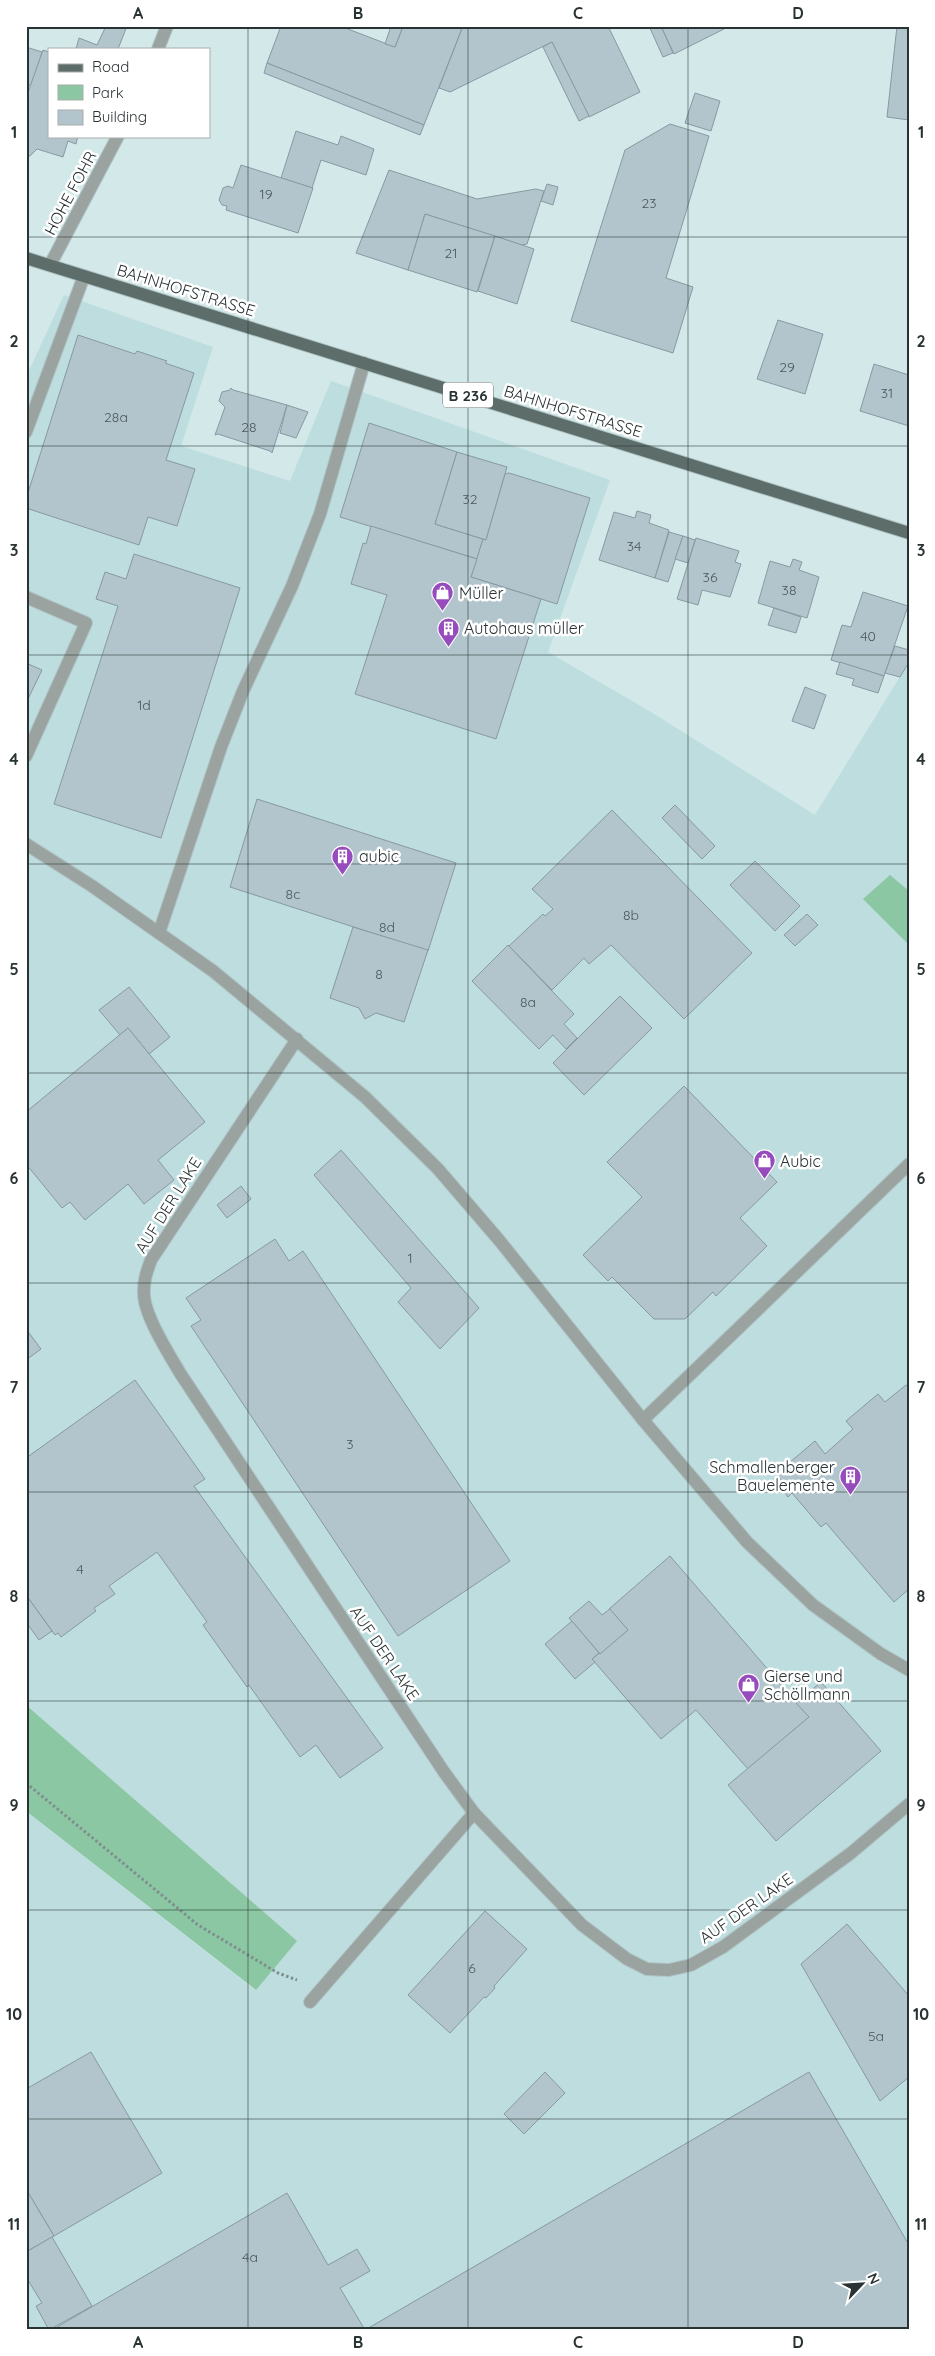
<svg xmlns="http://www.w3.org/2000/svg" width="935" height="2356" font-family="Quicksand,sans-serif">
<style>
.built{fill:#bddddf}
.green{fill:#8bc7a2}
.building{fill:#b2c5cd;stroke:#8799a1}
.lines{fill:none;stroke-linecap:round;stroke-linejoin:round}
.minor-casing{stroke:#b0c4c5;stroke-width:14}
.major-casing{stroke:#b0c4c5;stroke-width:14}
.path{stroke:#7f8e8f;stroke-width:3;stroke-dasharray:2.5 2.5;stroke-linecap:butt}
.minor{stroke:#9aa3a0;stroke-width:12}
.major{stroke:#5d6d6a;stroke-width:12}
.grid{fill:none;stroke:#2a3334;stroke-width:1;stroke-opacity:0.55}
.labels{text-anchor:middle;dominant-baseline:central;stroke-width:5;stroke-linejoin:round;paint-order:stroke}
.number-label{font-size:14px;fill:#4c585a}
.shield{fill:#fff;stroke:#6a7071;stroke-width:1}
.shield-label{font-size:15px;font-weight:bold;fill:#2a3334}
.street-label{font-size:16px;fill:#2a3334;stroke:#fff}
.poi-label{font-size:16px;fill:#2a3334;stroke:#fff;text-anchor:start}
.neatline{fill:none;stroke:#2a3334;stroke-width:2}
.grid-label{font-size:16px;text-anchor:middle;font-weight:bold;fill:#2a3334}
</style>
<rect width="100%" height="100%" fill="#d2e8e9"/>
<polygon class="built" points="64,295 213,347 181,446 290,481 331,381 610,480 548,652 651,712 815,815 909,662 909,2330 26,2330 26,1811 255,1990 296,1941 26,1705 26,377"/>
<g class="green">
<polygon points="890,875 909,891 909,945 863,899"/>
<polygon points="26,1705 297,1941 256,1990 26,1811"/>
</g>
<g class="building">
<polygon points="106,26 127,26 118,49 76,49 79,38 97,45"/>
<polygon points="281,26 340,26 395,47 403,26 463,26 424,125 267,63"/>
<polygon points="391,26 403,26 395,47 385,44"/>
<polygon points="463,26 608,26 640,92 589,117 552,42 450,92 439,88"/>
<polygon points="649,26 661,26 673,53 663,57"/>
<polygon points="661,26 723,26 724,29 674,54"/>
<polygon points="897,26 909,26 909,120 887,117"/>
<polygon points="552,42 589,116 579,121 543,47"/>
<polygon points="26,47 42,52 32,86 26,84"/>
<polygon points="43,50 49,52 49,136 78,136 76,144 68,141 63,157 37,149 30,156 26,156 26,98"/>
<polygon points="267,63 424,125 420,135 264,73"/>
<polygon points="695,93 720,101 711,131 685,123"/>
<polygon points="670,124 709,136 666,278 693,287 673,353 571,321 625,150"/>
<polygon points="296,131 338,145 341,136 374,149 366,175 321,160 312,188 281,178"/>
<polygon points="241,165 313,188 298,233 226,210 227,206 222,205 219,200 223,188 228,186 233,188"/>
<polygon points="389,170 477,199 536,189 544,191 527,244 522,245 425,214 408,270 356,253"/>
<polygon points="547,184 558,187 553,205 541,201"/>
<polygon points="425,214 495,236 477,292 408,270"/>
<polygon points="495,236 534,249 517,304 478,291"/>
<polygon points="778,320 823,334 805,394 757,379"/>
<polygon points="78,335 135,354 137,351 167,361 165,363 194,373 166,460 195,469 177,526 148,517 139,545 26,508 26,499"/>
<polygon points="874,364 909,375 909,426 860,411"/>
<polygon points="231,388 233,390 287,405 272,453 270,451 218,434 215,435 225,407 219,401 222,392 230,390"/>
<polygon points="287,405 308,412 296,438 280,433"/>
<polygon points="369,423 457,452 435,524 483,539 477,559 340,517"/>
<polygon points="457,452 507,467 486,540 435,524"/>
<polygon points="509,473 590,498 557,604 471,577 483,539 486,540 505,474"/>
<polygon points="637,511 651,515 649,523 669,530 655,578 599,560 614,512 635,518"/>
<polygon points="371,526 477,559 471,577 541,599 496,739 355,694 387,595 351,584 363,543 366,544"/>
<polygon points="669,532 683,536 668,582 655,578"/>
<polygon points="683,536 695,540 688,563 675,559"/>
<polygon points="696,538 739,551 735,562 741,564 730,597 702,590 698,605 677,599"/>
<polygon points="134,554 240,588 161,838 54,804 118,606 96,599 105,572 126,579"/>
<polygon points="793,559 802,562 799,570 819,577 807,618 758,603 770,561 790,567"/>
<polygon points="863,592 908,606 884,676 831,660 842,625 851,627"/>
<polygon points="774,608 801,617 796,633 768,625"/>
<polygon points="895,646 909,650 909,662 900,677 885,673"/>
<polygon points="840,662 884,676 878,693 852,685 854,679 836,674"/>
<polygon points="26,663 42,670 27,701 26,701"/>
<polygon points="805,687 826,695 814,729 792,721"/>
<polygon points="257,799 456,863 428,951 230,887"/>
<polygon points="675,805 715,846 702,859 662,818"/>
<polygon points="612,810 752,953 684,1019 611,945 589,964 584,958 552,990 509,946 543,914 545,916 553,909 532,889"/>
<polygon points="755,861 800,906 775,931 730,885"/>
<polygon points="807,914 818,925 795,946 784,935"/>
<polygon points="353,927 428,950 404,1022 376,1013 365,1019 359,1008 330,998"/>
<polygon points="508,945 574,1014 564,1024 577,1038 566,1049 553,1035 539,1049 472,981"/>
<polygon points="129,987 170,1037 149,1054 128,1028 120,1035 99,1010"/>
<polygon points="620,996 652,1028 584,1095 553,1063"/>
<polygon points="128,1028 205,1122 158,1160 174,1180 144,1204 128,1184 85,1220 70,1202 62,1208 26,1164 26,1112"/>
<polygon points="684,1086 777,1182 740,1218 767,1246 716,1296 713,1292 685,1319 654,1319 612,1277 608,1281 583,1255 642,1197 607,1162"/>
<polygon points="341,1150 479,1308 440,1349 398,1302 411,1288 314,1175"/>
<polygon points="241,1186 251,1199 227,1218 217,1205"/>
<polygon points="275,1239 289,1261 303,1251 510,1561 398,1636 191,1326 201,1320 186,1298"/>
<polygon points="26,1329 41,1349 26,1360"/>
<polygon points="135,1380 205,1479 194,1486 383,1748 340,1778 316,1745 300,1757 249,1685 247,1687 203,1625 207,1622 157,1552 109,1586 115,1594 94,1608 96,1611 61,1637 58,1633 55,1635 26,1595 26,1458"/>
<polygon points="906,1385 909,1387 909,1589 894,1602 826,1523 821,1527 792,1493 788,1497 779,1486 783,1482 776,1474 815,1441 825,1454 853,1429 846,1421 878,1394 885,1402"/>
<polygon points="670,1556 809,1717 748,1769 696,1710 661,1739 592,1659 628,1630 609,1609"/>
<polygon points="26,1595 52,1631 39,1640 26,1622"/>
<polygon points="589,1601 602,1615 610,1609 628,1630 600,1654 569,1618"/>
<polygon points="572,1621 599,1653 592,1659 595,1662 575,1679 545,1644"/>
<polygon points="821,1682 881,1751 776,1841 728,1785 809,1717 796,1703"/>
<polygon points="485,1911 527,1949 494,1986 495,1988 486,1998 484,1997 450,2033 408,1995"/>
<polygon points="847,1924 909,1996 909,2077 880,2101 801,1964"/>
<polygon points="91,2052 162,2173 54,2236 26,2189 26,2089"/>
<polygon points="545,2072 565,2093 524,2134 504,2114"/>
<polygon points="809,2072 909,2245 909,2330 365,2330"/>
<polygon points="26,2189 54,2236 26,2252"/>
<polygon points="287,2193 328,2265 357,2249 370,2271 340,2288 365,2330 52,2330"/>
<polygon points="52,2237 92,2306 49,2330 36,2306 42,2303 26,2277 26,2252"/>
</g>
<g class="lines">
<defs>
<g id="minor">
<polyline points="158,49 167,26"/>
<polyline points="50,265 118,136"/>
<polyline points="26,432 84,276"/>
<polyline points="26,597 86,623 26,756"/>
<polyline points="26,844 92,886 213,971 365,1097 438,1169 499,1240 643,1420 747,1542 813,1605 881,1654 909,1670"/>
<polyline points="159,933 221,747 243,691 292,586 320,514 364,363"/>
<path d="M297 1039 151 1260C147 1271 143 1282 144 1294 144 1315 169 1354 180 1373L444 1772 474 1813 582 1925 627 1959 647 1969 669 1970 691 1965 723 1947 851 1853 909 1804"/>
<polyline points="643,1420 909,1164"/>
<polyline points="310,2002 474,1813"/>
</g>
<polyline id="major" points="26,258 909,533"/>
</defs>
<use href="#minor" class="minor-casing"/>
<use href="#major" class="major-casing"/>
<polyline class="path" points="26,1783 198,1925 278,1973 297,1980"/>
<use href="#minor" class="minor"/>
<use href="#major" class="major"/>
</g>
<path class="grid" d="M248 26V2330M468 26V2330M688 26V2330M26 237H909M26 446H909M26 655H909M26 864H909M26 1073H909M26 1283H909M26 1492H909M26 1701H909M26 1910H909M26 2119H909"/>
<defs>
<symbol id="shop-pin" viewBox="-11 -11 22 30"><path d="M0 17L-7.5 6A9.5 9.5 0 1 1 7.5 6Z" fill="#974cbe" stroke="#fff"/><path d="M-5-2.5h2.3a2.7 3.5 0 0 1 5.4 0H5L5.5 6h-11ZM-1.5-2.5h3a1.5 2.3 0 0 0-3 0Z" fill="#fff"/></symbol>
<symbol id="building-pin" viewBox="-11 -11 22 30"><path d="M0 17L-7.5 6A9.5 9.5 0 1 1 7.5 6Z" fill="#974cbe" stroke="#fff"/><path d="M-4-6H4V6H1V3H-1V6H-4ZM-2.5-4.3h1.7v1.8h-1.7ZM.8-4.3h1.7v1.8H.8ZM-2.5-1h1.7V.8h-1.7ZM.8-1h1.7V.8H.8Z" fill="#fff"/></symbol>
</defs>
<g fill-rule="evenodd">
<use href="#shop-pin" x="430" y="580" width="25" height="34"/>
<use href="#building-pin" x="436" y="616" width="25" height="34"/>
<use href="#building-pin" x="330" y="844" width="25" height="34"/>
<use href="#shop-pin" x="752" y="1148" width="25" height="34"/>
<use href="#building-pin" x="838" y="1464" width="25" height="34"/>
<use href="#shop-pin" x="736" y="1672" width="25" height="34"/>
</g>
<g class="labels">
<g class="number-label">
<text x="266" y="194">19</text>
<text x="649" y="203">23</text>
<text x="451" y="253">21</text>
<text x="787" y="367">29</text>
<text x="887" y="393">31</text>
<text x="116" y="417">28a</text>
<text x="249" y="427">28</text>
<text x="470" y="499">32</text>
<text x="634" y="546">34</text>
<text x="710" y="577">36</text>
<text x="789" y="590">38</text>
<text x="868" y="636">40</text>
<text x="144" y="705">1d</text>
<text x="293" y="894">8c</text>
<text x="631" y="915">8b</text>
<text x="387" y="927">8d</text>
<text x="379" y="974">8</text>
<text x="528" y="1002">8a</text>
<text x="410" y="1258">1</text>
<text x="350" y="1444">3</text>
<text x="80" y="1569">4</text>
<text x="472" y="1968">6</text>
<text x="876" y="2036">5a</text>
<text x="250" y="2257">4a</text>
</g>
<rect class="shield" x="443" y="382.5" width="50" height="25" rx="4"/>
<g class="shield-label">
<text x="468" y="395">B 236</text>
</g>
<g class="street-label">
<text transform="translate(70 193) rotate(-62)">HOHE FOHR</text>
<text transform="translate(186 290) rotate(17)">BAHNHOFSTRASSE</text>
<text transform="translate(573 411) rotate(17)">BAHNHOFSTRASSE</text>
<text transform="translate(168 1205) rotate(-58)">AUF DER LAKE</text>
<text transform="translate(385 1653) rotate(56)">AUF DER LAKE</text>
<text transform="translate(746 1908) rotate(-35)">AUF DER LAKE</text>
</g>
<g class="poi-label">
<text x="459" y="593">Müller</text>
<text x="464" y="628">Autohaus müller</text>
<text x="359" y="856">aubic</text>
<text x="780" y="1161">Aubic</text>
<text x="835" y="1467" text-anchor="end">Schmallenberger<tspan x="835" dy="18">Bauelemente</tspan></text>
<text x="764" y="1676">Gierse und<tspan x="764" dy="18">Schöllmann</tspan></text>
</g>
</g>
<rect width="935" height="2356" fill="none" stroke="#ffffff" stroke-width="55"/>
<rect x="48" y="48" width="162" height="90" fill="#ffffff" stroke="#aaadae"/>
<rect x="58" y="64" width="25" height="8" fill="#5d6d6a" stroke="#aaadae"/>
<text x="92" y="72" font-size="15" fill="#2a3334">Road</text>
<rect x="58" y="85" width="25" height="15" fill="#8bc7a2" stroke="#aaadae"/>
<text x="92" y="98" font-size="15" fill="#2a3334">Park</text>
<rect x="58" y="110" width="25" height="15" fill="#b2c5cd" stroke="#aaadae"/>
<text x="92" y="122" font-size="15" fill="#2a3334">Building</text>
<g transform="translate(862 2284) rotate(65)" stroke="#ffffff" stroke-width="4" paint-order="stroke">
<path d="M0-4L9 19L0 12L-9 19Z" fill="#2a3334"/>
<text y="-8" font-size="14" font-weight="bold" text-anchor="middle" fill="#2a3334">N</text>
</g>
<rect x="28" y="28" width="880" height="2300" class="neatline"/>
<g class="grid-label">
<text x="138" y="19">A</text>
<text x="358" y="19">B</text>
<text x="578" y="19">C</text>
<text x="798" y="19">D</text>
<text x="14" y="138">1</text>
<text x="921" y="138">1</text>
<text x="14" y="347">2</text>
<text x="921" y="347">2</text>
<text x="14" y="556">3</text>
<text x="921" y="556">3</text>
<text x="14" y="765">4</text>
<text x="921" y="765">4</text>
<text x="14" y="975">5</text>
<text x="921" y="975">5</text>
<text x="14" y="1184">6</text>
<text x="921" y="1184">6</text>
<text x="14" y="1393">7</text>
<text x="921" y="1393">7</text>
<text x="14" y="1602">8</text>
<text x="921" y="1602">8</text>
<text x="14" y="1811">9</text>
<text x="921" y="1811">9</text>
<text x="14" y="2020">10</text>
<text x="921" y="2020">10</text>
<text x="14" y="2230">11</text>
<text x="921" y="2230">11</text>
<text x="138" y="2348">A</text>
<text x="358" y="2348">B</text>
<text x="578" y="2348">C</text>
<text x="798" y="2348">D</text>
</g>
</svg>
